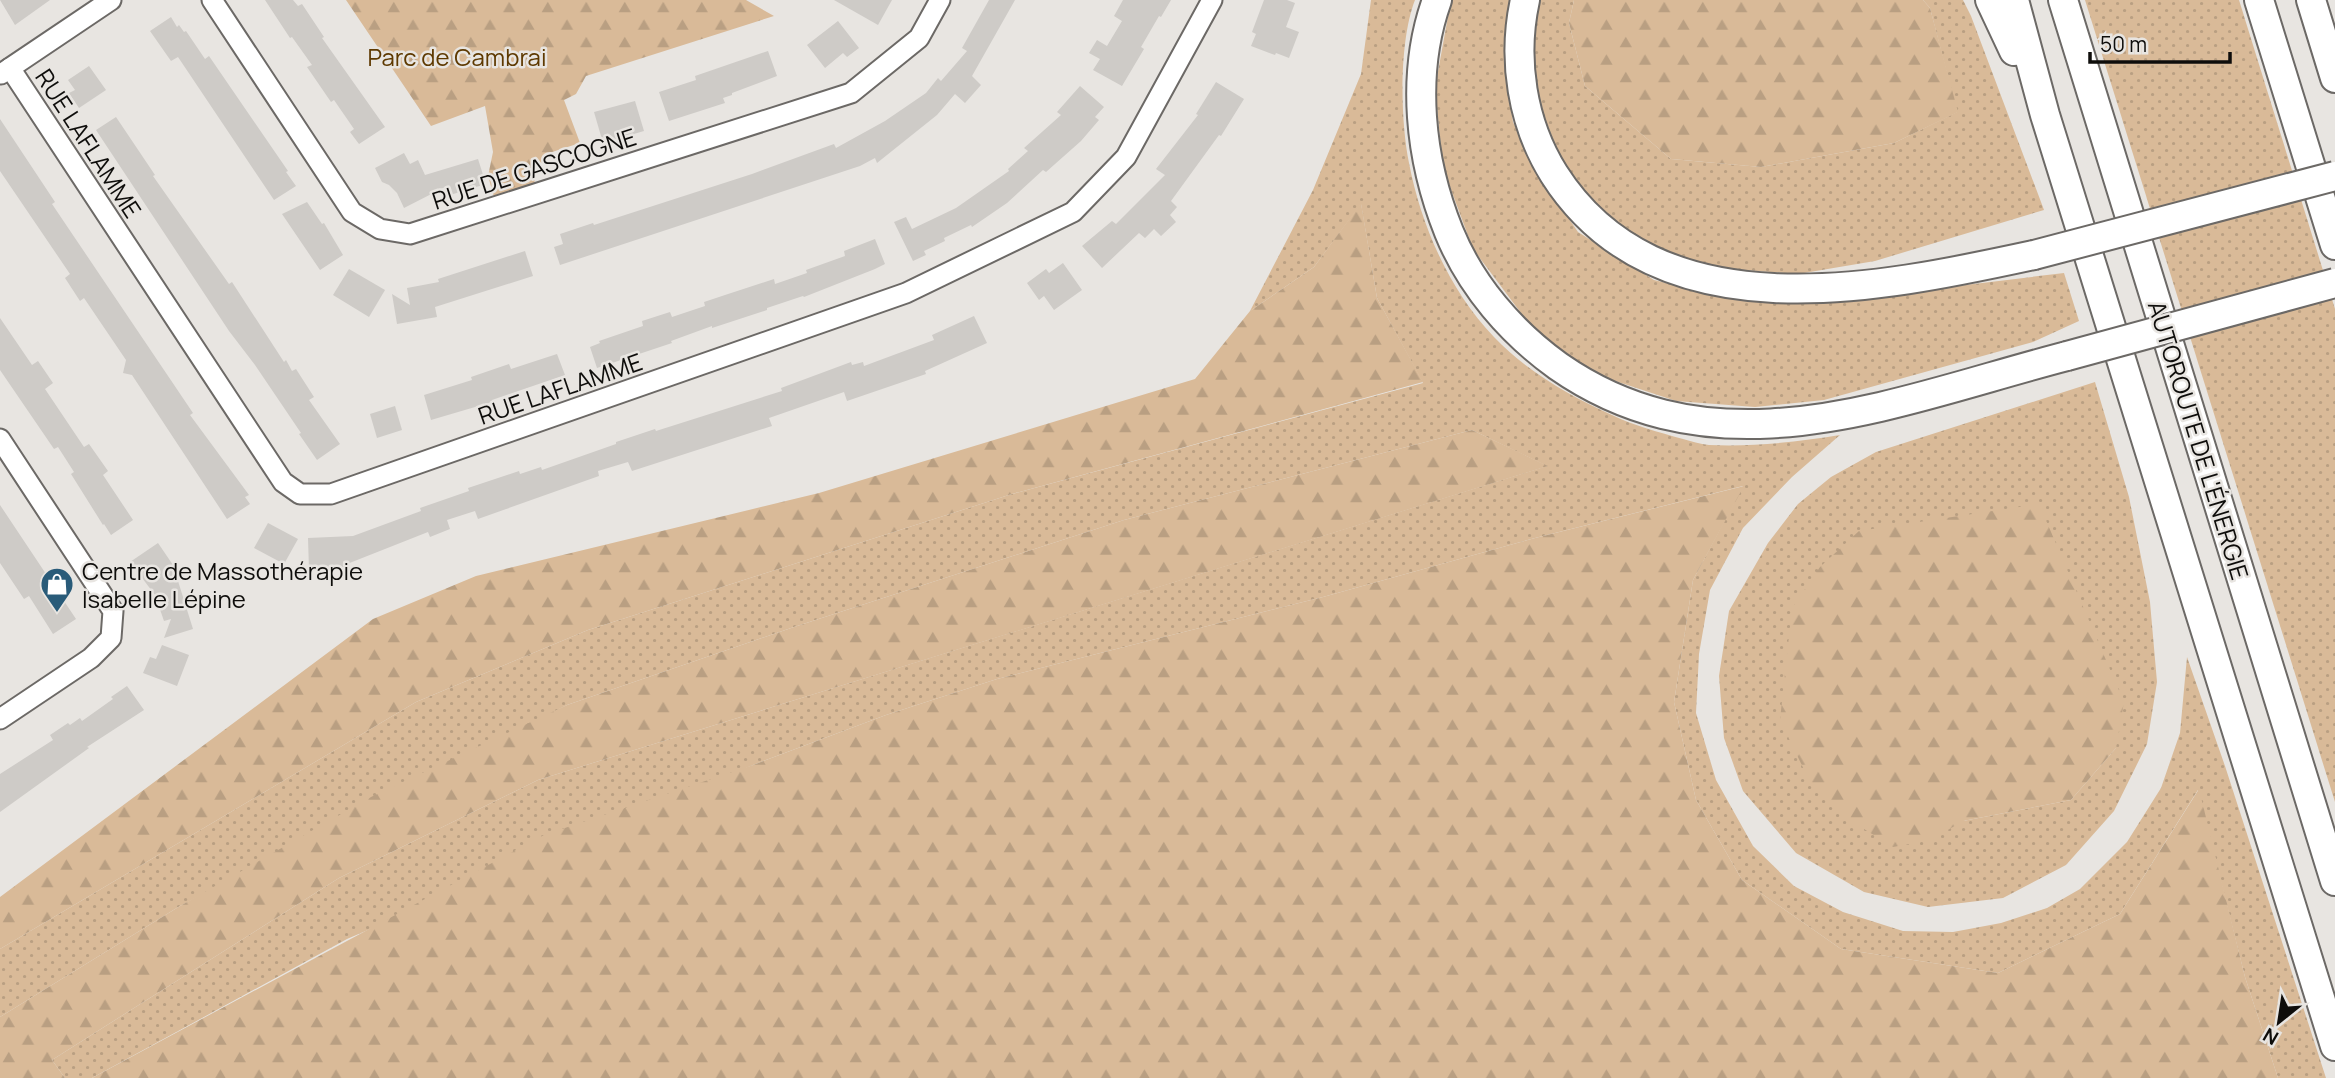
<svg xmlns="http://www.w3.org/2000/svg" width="2335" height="1078" font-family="Manrope,sans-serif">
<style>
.grass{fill:url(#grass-dots);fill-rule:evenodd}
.forest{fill:url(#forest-firs)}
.building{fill:#cecbc7}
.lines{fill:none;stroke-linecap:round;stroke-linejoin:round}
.minor-casing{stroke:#6c6966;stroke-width:23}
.highway-casing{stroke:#6c6966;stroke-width:32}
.minor{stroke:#fff;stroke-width:19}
.highway{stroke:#fff;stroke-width:28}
.highway-bridge-casing{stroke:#6c6966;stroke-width:32;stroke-linecap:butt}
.highway-bridge{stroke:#fff;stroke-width:28}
.labels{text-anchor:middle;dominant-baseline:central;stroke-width:5;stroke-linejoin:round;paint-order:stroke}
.park-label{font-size:24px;fill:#5e3900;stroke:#e8e5e1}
.street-label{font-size:24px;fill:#0e0d0b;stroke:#e8e5e1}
.poi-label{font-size:24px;fill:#0e0d0b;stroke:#e8e5e1;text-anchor:start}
</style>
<defs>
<pattern id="grass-dots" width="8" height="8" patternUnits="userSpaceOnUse" patternTransform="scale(1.75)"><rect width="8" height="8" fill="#d9ba98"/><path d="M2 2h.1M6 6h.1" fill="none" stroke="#b99f82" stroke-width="1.8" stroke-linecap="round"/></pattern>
<pattern id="forest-firs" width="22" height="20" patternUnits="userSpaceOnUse" patternTransform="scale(1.75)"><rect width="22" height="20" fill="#d9ba98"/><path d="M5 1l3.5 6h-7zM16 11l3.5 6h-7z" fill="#b99f82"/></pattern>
</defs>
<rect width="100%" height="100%" fill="#e8e5e1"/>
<g class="grass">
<path d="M1371 0H1415C1399 41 1400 119 1409 163 1421 225 1449 290 1494 337 1526 371 1570 396 1612 415 1635 426 1658 432 1683 439 1691 441 1700 444 1709 445 1753 447 1797 442 1840 435L1792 477 1743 528 1710 590 1699 654 1696 713 1716 780 1753 846 1794 886 1843 912 1903 931 1953 932 2001 923 2047 908 2080 889 2127 842 2161 788 2180 733 2187 657 2225 766 2326 1078H2278L2245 977 2198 790 2120 914 1998 973 1841 949 1742 880 1696 800 1674 702 1693 580 1743 486 1535 538 1323 597 997 679 886 715 753 765 347 939 92 1078H65L52 1060 339 878 538 780 1547 466 1472 430 1124 520 794 627 567 705 180 906 0 1017V949L416 702 588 630 1012 494 1423 383 1377 298 1361 204 1314 267 1250 311 1313 190 1361 74Z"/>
<polygon points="1451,0 1511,0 1507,15 1505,68 1513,122 1536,171 1578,232 1654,280 1728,298 1816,303 2064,273 2079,321 2033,342 1824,400 1755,407 1676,401 1597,375 1536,333 1473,249 1443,168 1435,88"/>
<polygon points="1541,0 1574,0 1569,23 1585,86 1671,159 1761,167 1894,143 1957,112 1930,8 1923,0 1963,0 1971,16 2044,210 1875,261 1798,274 1703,267 1627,238 1568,178 1544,116 1531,64 1534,16"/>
<polygon points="2085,0 2239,0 2335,309 2335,802"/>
<path d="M2095 382 2129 497 2150 602 2157 682 2147 744 2114 811 2066 865 2003 898 1928 907 1864 892 1796 853 1743 791 1724 738 1719 676 1729 611 1768 543 1798 504 1831 477 1876 452ZM2116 748 2071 800 1963 821Z"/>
</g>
<g class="forest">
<polygon points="346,0 746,0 774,16 586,76 576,94 564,100 580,143 546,154 536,173 533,190 494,197 488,176 493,152 485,106 431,126"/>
<polygon points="1574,0 1923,0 1930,8 1958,112 1894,143 1761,167 1671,159 1585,86 1569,23"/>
<polygon points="1361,203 1377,298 1423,382 1012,494 588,630 416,702 0,949 0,897 373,619 476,576 819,493 1195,379 1250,311 1314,267"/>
<polygon points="1472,430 1548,466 538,780 339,878 52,1060 65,1078 0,1078 0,1017 180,906 371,797 567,705 794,627 1124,520"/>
<polygon points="1744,486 1693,580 1674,702 1696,800 1742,880 1841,949 1998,973 2120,914 2199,789 2245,977 2278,1078 92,1078 544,835 753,765 886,715 997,679 1323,597 1535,538"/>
<polygon points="2039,504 2124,702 2116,748 2071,800 1963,821 1931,840 1893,847 1856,824 1810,782 1780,720 1792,608 1820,567 1859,531"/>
</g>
<g class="building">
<polygon points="0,0 50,0 15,25"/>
<polygon points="265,0 293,0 298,6 302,4 324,37 322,38 385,127 359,144 350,132 354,129 334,100 331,102 307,67 312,65 292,37 290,38"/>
<polygon points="834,0 892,0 878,25"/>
<polygon points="989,0 1015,0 972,76 981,85 965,103 955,94 937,115 877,163 875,158 860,166 560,265 554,247 563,244 560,234 593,223 594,225 752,174 834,144 836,148 885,121 926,93 938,78 941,81 967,51 962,48"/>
<polygon points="1123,0 1171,0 1161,17 1159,16 1141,47 1144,49 1122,86 1093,70 1100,59 1089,53 1097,40 1107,46 1122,21 1114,16"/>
<polygon points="1264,0 1287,0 1295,3 1286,27 1299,32 1289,58 1276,53 1275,55 1251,46 1256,34 1252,32"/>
<polygon points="171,17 177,27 179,25 184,32 186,31 205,59 209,56 288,171 286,172 296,186 274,200 178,57 171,61 150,31"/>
<polygon points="838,21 859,48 847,57 843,53 825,68 807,45"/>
<polygon points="768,51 777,76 732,93 732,95 723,98 725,103 669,121 659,92 696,80 695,76"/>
<polygon points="89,66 106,90 79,108 69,93 75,90 68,80"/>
<polygon points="1216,82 1244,99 1221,136 1219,135 1171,201 1177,207 1170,215 1176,222 1161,236 1154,229 1145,238 1139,233 1102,268 1082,246 1112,221 1116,224 1165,175 1156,169 1198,115 1196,114"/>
<polygon points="1080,86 1104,107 1095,117 1099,120 1081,141 1046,172 1043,170 1007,203 972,227 971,225 944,238 945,241 924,251 926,255 913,261 894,222 906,217 912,229 956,208 1009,171 1008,169 1028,151 1024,148 1061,115 1057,112"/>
<polygon points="635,101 644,131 603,143 594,112"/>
<polygon points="116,117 155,175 153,176 229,284 232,282 284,362 286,360 292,371 296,369 314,397 309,400 340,444 317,460 299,434 301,433 255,365 229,331 96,130"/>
<polygon points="0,119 55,202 52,204 193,413 190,415 249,495 245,497 250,504 227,519 132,375 123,373 126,360 84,298 80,301 65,278 70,274 0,171"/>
<polygon points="404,153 410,164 418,160 425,175 478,159 486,184 450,195 447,186 404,208 397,193 389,185 382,182 375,168"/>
<polygon points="307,202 322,224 324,223 343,255 320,270 282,214"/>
<polygon points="875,239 885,264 875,269 804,297 803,296 767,308 767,310 712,328 712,326 671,341 672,343 597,368 590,347 600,343 599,341 643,326 642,321 670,312 672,317 705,306 704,302 725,295 774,279 775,284 807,273 806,270 845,256 844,251"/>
<polygon points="525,251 533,276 435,307 437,317 397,324 392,294 410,305 407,288 439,282 438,279"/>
<polygon points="1063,263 1082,290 1054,310 1044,296 1039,300 1027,283 1046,269 1049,273"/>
<polygon points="349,269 385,290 369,317 333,295"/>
<polygon points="974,316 987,343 925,371 926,374 847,401 844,392 769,418 772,426 632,471 628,462 598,471 599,476 478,519 475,511 447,520 450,529 430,537 428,532 347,564 347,568 309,570 308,538 353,536 421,511 420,508 469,491 468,488 519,471 520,474 541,467 542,470 616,444 616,442 655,429 656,431 782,391 781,388 851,362 852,365 863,362 864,366 934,340 932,335"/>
<polygon points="0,318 32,365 38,361 53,383 45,389 84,447 89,444 108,471 103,475 133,520 111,535 104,524 103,525 71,474 74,472 58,447 54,449 0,370"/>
<polygon points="557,354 565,375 492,400 492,402 431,420 424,395 472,380 471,377 509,364 511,369"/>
<polygon points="395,406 402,430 377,438 370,414"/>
<polygon points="0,505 76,619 53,634 29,596 24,599 0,563"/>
<polygon points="268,523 298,539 284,564 254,548"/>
<polygon points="158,543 173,565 193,629 164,638 171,619 164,621 155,595 130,562"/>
<polygon points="162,645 189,655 177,686 143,673 150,657 156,659"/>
<polygon points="127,686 144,710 87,747 89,748 0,812 0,774 53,740 50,735 68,723 70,725 80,718 82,721 113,699 111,697"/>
</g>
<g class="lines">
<defs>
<g id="minor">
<polyline points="212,0 352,212 380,229 410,234 851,93 919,38 940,0"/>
<polyline points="10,68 283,482 300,494 331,494 906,293 1073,212 1126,157 1212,0"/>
<polyline points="1,74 111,0"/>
<polyline points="0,439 113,611 111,638 91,658 0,719"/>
</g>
<g id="highway">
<path d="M1437 0C1410 75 1420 160 1449 232 1471 286 1511 332 1558 366 1720 479 1897 400 2067 356"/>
<path d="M1525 0C1512 59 1522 123 1554 174 1657 336 1877 289 2034 255"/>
<polyline points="1990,0 2014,51"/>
<polyline points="2014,0 2045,115 2335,1046"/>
<polyline points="2063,0 2335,881"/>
<polyline points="2259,0 2335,245"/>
<polyline points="2311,0 2335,78"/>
</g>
</defs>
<use href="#minor" class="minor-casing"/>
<use href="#highway" class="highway-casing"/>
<use href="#minor" class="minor"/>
<use href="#highway" class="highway"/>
<defs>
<g id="highway-bridge">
<polyline points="2034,255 2335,176"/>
<polyline points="2067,356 2335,283"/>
</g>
</defs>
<use href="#highway-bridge" class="highway-bridge-casing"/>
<use href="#highway-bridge" class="highway-bridge"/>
</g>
<defs>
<symbol id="shop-pin" viewBox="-11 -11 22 30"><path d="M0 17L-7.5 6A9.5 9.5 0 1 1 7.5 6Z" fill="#295b79" stroke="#e8e5e1"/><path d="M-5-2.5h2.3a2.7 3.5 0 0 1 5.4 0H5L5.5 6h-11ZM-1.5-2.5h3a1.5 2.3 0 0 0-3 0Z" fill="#fff"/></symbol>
</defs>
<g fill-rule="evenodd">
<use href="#shop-pin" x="38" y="565" width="38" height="52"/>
</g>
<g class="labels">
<g class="park-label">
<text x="457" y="56">Parc de Cambrai</text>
</g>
<g class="street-label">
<text transform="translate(89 143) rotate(57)">RUE LAFLAMME</text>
<text transform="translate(534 168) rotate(-18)">RUE DE GASCOGNE</text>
<text transform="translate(560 388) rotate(-19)">RUE LAFLAMME</text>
<text transform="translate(2199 440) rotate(73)">AUTOROUTE DE L'ÉNERGIE</text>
</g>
<g class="poi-label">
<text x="82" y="570">Centre de Massothérapie<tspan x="82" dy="28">Isabelle Lépine</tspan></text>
</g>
</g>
<g transform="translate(2279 1022) rotate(210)" stroke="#e8e5e1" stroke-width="5" paint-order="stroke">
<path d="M0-5L12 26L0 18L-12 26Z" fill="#0e0d0b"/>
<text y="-10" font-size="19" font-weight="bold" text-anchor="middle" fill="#0e0d0b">N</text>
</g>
<path d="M2090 52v10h140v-10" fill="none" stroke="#0e0d0b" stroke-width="3.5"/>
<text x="2100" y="52" font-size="21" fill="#0e0d0b" stroke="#e8e5e1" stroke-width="5" paint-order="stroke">50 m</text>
</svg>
